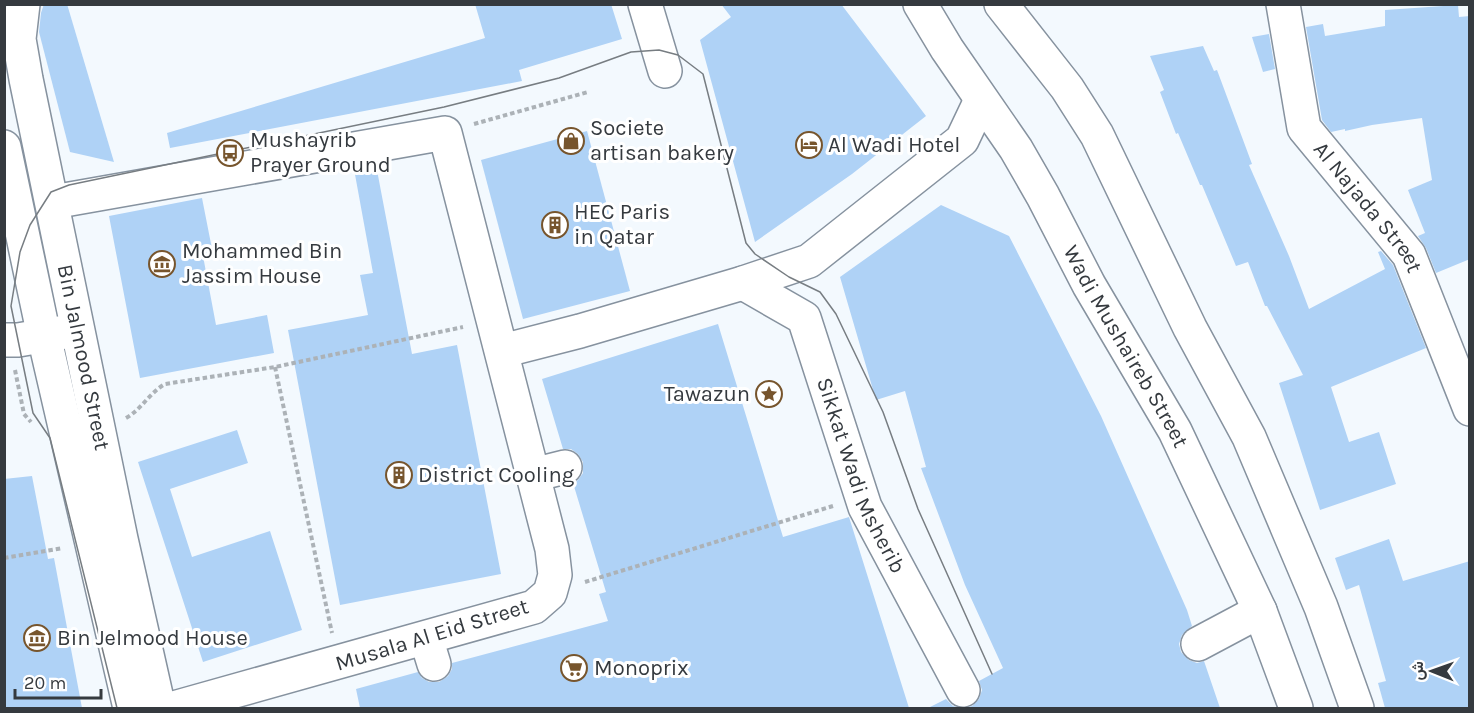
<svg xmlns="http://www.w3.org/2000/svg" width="1474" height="713" font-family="Karla,Vazirmatn,sans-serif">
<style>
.building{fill:#afd2f6}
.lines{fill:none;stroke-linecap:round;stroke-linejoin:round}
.minor-casing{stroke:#86929f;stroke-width:36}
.path{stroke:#acb2b7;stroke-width:4;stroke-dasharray:4.5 3;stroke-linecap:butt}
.minor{stroke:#fff;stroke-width:33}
.tram{stroke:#777d82;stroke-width:1.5}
.labels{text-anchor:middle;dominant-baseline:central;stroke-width:6;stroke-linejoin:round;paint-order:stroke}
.poi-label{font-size:22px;fill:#353a3f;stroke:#fff;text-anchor:start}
.street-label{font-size:22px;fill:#353a3f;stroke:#fff}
</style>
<rect width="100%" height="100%" fill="#f3f9fe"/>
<g class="building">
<polygon points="44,4 67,4 114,162 70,152 39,32 41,13"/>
<polygon points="475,4 611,4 622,39 519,70 522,81 170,148 167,133 485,38"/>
<polygon points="721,4 841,4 926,116 852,174 755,242 700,40 731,17"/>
<polygon points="1458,5 1459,17 1470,16 1470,259 1436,273 1426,248 1418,236 1425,233 1408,190 1432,180 1422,118 1372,125 1345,131 1345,129 1331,132 1322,120 1306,27 1323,24 1325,36 1385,26 1385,10"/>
<polygon points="1269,34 1275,69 1263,72 1252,37"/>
<polygon points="1203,46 1214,71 1217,70 1252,164 1249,165 1289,256 1309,309 1385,269 1378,252 1381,251 1393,265 1426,348 1331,387 1349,442 1379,432 1396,484 1320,510 1279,383 1303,375 1267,306 1265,306 1248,262 1236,266 1202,185 1200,185 1178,133 1176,134 1160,92 1164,90 1150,56"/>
<polygon points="587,131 630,291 523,319 481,160"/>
<polygon points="376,165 412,354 457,345 501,574 340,605 288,330 368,315 360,275 373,273 354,169"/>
<polygon points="202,198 213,254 203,256 216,325 267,315 274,353 140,378 109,216"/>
<polygon points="941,205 1009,236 1101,416 1187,610 1192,626 1182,635 1179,644 1181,652 1189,660 1197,663 1204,661 1220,708 964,708 972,706 979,699 982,690 979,681 1003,668 965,585 921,468 926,467 905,391 876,400 840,277"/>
<polygon points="718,324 783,537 849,517 909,708 360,708 356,689 418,672 422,678 429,682 439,682 448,676 452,669 452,663 608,621 599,594 606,592 573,483 578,480 583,473 583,462 578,454 571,449 563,449 542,379"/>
<polygon points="237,430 248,463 170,489 192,557 270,531 302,630 203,662 138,462"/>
<polygon points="32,476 48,559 54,558 82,708 4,708 4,479"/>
<polygon points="1389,539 1403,581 1470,561 1470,708 1385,708 1378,683 1386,681 1359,585 1346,590 1335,558"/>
<polygon points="946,699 953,706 961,708 928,708"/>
</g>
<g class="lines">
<defs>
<g id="minor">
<path id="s1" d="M23 4 19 39 26 79 121 539 159 708"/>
<polyline points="645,4 665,71"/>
<path id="s2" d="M920 4 947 49 1016 149 1043 196 1089 285 1175 431 1260 611 1296 708"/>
<polyline points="1001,4 1067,88 1097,135 1190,328 1249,437 1321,607 1357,708"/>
<path id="s3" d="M1283 4 1304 128 1409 255 1470 409"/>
<polyline points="4,147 44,336 130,708"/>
<polyline points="53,202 445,133 552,549 555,575 550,593 534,607 174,708"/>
<path id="s4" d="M743 283 804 318 865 507 963 690"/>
<polyline points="4,340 18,340 65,332"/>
<polyline points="502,351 580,331 743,283 809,261 962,140 981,100"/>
<polyline points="533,475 565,467"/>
<polyline points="426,638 434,664"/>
<polyline points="1198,644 1260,611"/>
</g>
</defs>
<use href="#minor" class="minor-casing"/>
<g class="path">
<polyline points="474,124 588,92"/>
<polyline points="275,367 332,633"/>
<polyline points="15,370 24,414 31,422"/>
<path d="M126 418C142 409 149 393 165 384L275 367 463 327"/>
<polyline points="4,558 63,548"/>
<polyline points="585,582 833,506"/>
</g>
<use href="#minor" class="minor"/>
<polyline class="tram" points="117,708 50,438 33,413 11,306 20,252 30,225 51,192 69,185 444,107 559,78 631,52 659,50 678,55 703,74 746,243 755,254 789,277 820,292 836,314 883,412 918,509 992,674"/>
</g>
<defs>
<symbol id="shop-ring" viewBox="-11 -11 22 22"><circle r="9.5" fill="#fff" stroke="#77552d" stroke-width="1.5"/><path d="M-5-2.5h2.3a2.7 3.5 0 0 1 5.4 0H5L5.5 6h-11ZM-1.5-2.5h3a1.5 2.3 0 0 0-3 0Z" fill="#77552d"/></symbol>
<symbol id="hotel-ring" viewBox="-11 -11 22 22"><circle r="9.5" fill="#fff" stroke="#77552d" stroke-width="1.5"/><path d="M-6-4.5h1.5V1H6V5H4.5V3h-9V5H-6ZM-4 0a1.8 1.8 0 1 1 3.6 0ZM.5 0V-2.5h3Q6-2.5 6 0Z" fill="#77552d"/></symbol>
<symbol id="bus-ring" viewBox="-11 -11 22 22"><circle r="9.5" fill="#fff" stroke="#77552d" stroke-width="1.5"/><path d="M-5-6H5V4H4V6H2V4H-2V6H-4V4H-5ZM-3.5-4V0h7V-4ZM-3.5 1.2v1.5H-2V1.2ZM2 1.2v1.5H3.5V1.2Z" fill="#77552d"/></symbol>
<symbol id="building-ring" viewBox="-11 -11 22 22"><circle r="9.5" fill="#fff" stroke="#77552d" stroke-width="1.5"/><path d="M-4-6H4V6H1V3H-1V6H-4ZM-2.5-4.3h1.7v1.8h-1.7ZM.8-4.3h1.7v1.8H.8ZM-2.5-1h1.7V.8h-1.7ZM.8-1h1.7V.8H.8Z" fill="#77552d"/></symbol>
<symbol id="museum-ring" viewBox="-11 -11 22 22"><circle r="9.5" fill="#fff" stroke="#77552d" stroke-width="1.5"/><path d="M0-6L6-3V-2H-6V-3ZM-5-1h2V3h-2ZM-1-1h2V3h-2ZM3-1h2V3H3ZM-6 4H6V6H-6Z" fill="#77552d"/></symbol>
<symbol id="sight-ring" viewBox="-11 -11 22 22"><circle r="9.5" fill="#fff" stroke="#77552d" stroke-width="1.5"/><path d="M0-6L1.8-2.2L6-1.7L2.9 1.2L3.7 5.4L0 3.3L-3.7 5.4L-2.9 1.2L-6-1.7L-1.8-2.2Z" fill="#77552d"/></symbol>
<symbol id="supermarket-ring" viewBox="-11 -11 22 22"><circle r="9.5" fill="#fff" stroke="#77552d" stroke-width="1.5"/><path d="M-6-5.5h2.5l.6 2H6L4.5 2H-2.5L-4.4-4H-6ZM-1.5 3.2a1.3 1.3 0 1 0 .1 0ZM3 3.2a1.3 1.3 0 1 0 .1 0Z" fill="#77552d"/></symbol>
</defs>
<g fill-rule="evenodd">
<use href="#shop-ring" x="556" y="126" width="30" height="30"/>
<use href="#hotel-ring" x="794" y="130" width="30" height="30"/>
<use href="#bus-ring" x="215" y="138" width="30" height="30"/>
<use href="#building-ring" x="540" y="210" width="30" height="30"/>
<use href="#museum-ring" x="147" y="249" width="30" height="30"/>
<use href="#sight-ring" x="754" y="379" width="30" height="30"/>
<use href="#building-ring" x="384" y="460" width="30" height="30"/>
<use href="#museum-ring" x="22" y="623" width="30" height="30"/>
<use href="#supermarket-ring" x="559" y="653" width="30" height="30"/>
</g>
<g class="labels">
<g class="poi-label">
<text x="590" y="128">Societe<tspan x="590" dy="25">artisan bakery</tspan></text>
<text x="250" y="140">Mushayrib<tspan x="250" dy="25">Prayer Ground</tspan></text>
<text x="828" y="145">Al Wadi Hotel</text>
<text x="574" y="212">HEC Paris<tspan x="574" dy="25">in Qatar</tspan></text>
<text x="182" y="251">Mohammed Bin<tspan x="182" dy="25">Jassim House</tspan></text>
<text x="750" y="394" text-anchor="end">Tawazun</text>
<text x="418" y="475">District Cooling</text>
<text x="57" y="638">Bin Jelmood House</text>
<text x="594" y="668">Monoprix</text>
</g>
<g class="street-label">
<text stroke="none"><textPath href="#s3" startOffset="228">Al Najada Street</textPath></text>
<text stroke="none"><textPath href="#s2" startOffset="400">Wadi Mushaireb Street</textPath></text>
<text stroke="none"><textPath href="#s1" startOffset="360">Bin Jalmood Street</textPath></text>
<text stroke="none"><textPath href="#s4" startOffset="238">Sikkat Wadi Msherib</textPath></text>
<text transform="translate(432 635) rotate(-17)">Musala Al Eid Street</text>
</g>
</g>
<rect width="1474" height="713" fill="none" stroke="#353a3f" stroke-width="12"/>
<g transform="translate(1432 671) rotate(271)" stroke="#ffffff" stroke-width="4.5" paint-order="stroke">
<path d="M0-4.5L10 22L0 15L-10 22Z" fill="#353a3f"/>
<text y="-9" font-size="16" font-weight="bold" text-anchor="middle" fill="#353a3f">ش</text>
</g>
<path d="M15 689v9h86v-9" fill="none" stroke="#353a3f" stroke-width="3"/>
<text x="24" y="689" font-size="18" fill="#353a3f" stroke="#ffffff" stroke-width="4.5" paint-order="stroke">20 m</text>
</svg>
